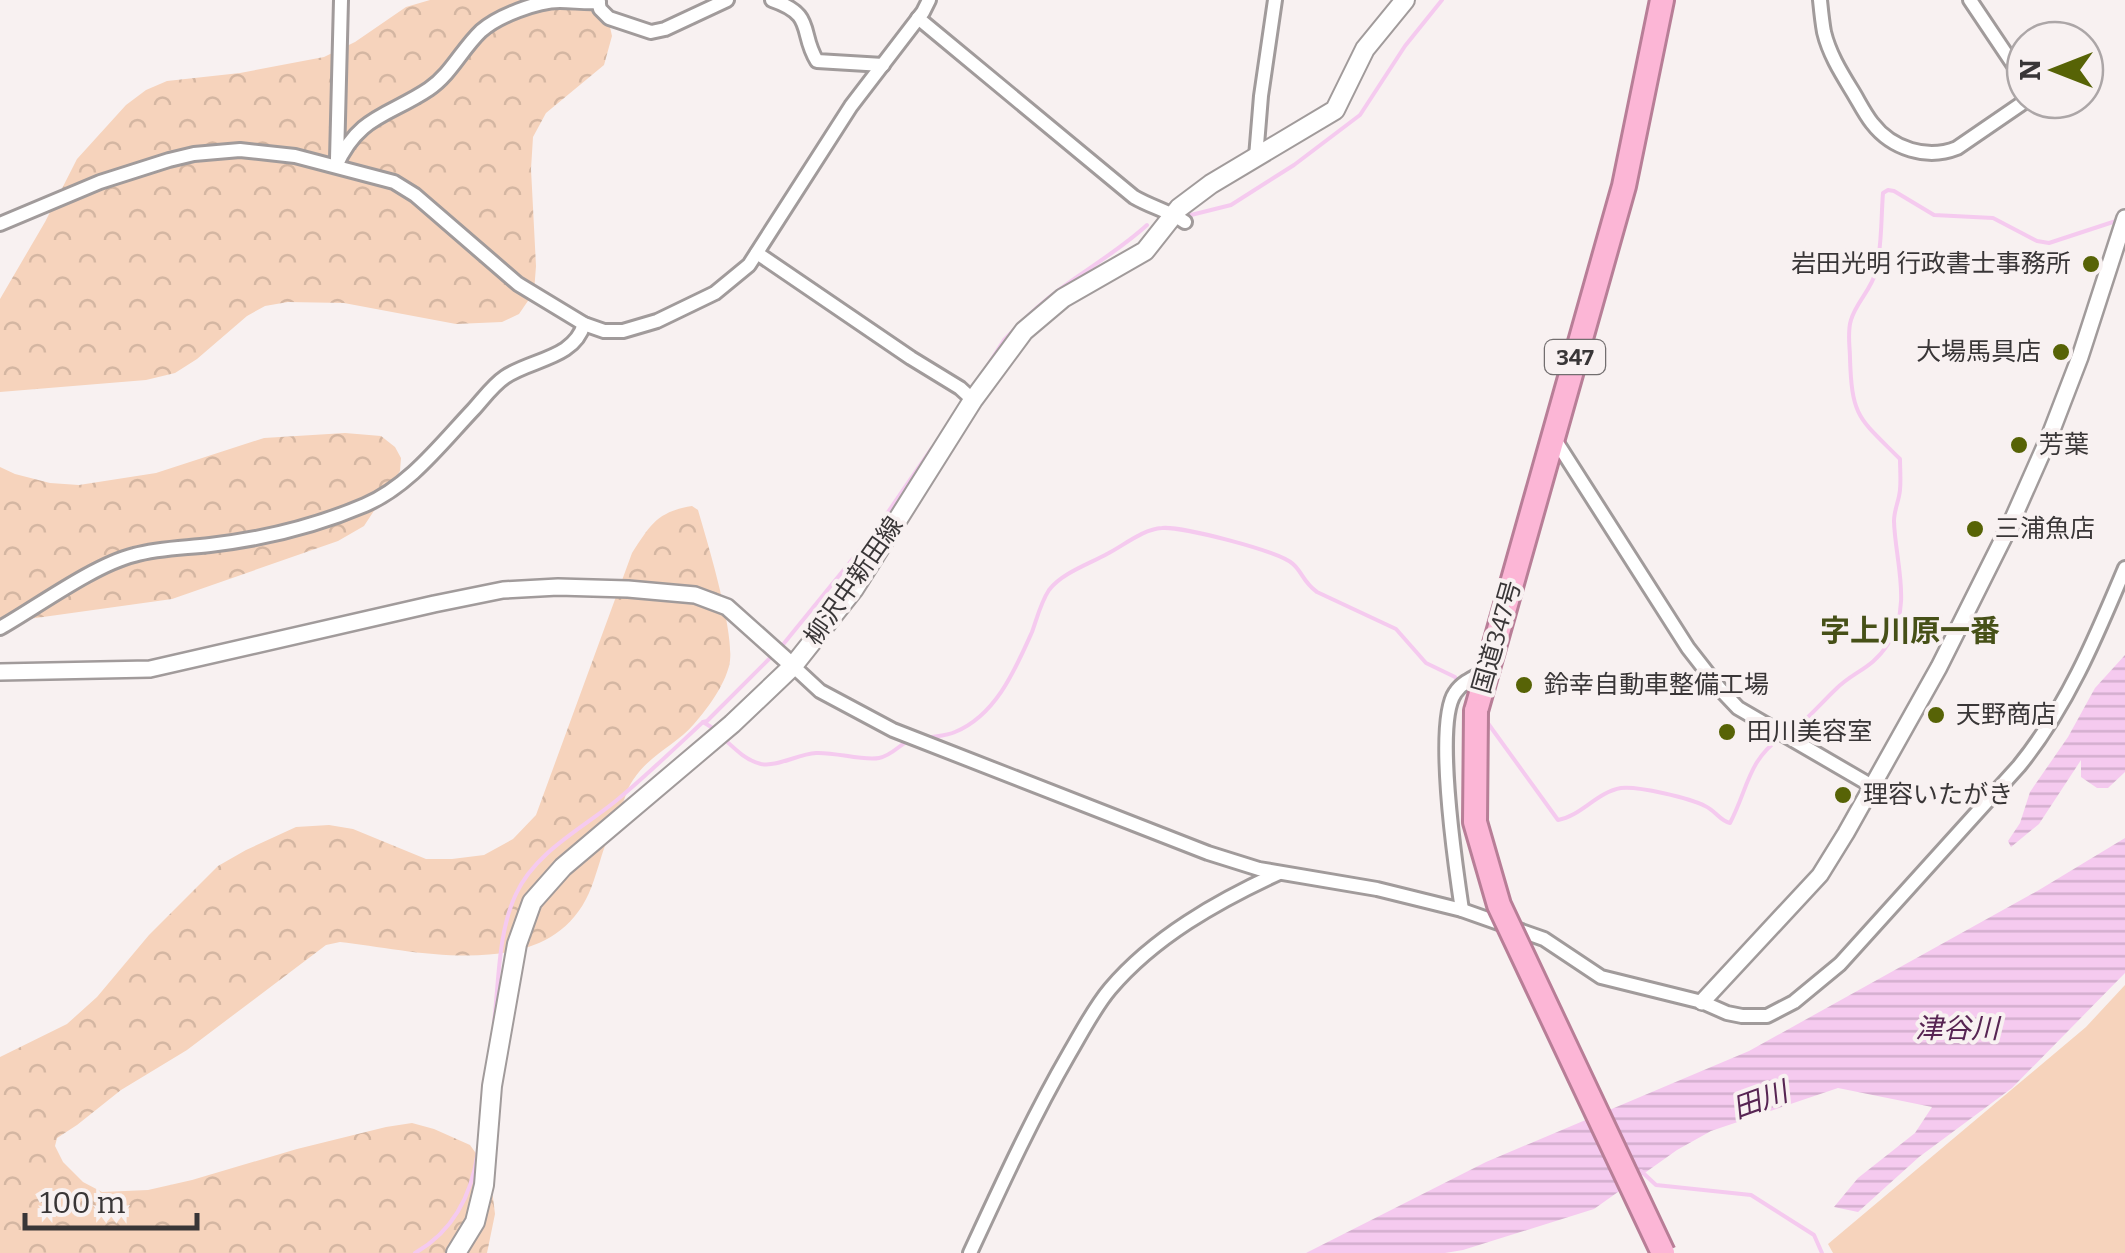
<svg xmlns="http://www.w3.org/2000/svg" width="2125" height="1253" font-family="Bitter,'Noto Sans JP',serif">
<style>
.green{fill:#f6d3bc}
.forest{fill:url(#forest-crowns)}
.water{fill:url(#water-rules)}
.lines{fill:none;stroke-linecap:round;stroke-linejoin:round}
.stream{stroke:#f5caef;stroke-width:4}
.minor-casing{stroke:#a19b9b;stroke-width:18}
.tertiary-casing{stroke:#a19b9b;stroke-width:20}
.secondary-casing{stroke:#a19b9b;stroke-width:22}
.trunk-casing{stroke:#b87e97;stroke-width:28}
.minor{stroke:#fff;stroke-width:12}
.tertiary{stroke:#fff;stroke-width:15}
.secondary{stroke:#fff;stroke-width:18}
.trunk{stroke:#fcb6d6;stroke-width:22}
.trunk-bridge-casing{stroke:#b87e97;stroke-width:28;stroke-linecap:butt}
.trunk-bridge{stroke:#fcb6d6;stroke-width:22}
.poi-dot{fill:#576306;stroke:#f8f1f1;stroke-width:4}
.labels{text-anchor:middle;dominant-baseline:central;stroke-width:8;stroke-linejoin:round;paint-order:stroke}
.shield{fill:#f8f1f1;stroke:#726e6f;stroke-width:2.5}
.shield-label{font-size:22px;font-weight:bold;fill:#393637}
.poi-label{font-size:25px;fill:#393637;stroke:#f8f1f1;text-anchor:start}
.street-label{font-size:25px;fill:#393637;stroke:#f8f1f1}
.water-label{font-size:28px;font-style:italic;fill:#572553;stroke:#f8f1f1}
.quarter-label{font-size:30px;font-weight:bold;fill:#465017;stroke:#f8f1f1}
</style>
<defs>
<pattern id="forest-crowns" width="20" height="18" patternUnits="userSpaceOnUse" patternTransform="scale(2.5)"><rect width="20" height="18" fill="#f6d3bc"/><path d="M2 6a3 3 0 1 1 6 0M12 15a3 3 0 1 1 6 0" fill="none" stroke="#d4b6a2"/></pattern>
<pattern id="water-rules" width="6" height="5" patternUnits="userSpaceOnUse" patternTransform="scale(2.5)"><rect width="6" height="5" fill="#f5caef"/><path d="M0 2.5h6" fill="none" stroke="#d3aece"/></pattern>
</defs>
<rect width="100%" height="100%" fill="#f8f1f1"/>
<polygon class="green" points="2125,985 2125,1253 1833,1253 1828,1244 2086,1027"/>
<g class="forest">
<polygon points="430,0 593,0 608,18 612,36 604,65 546,113 533,137 531,169 536,266 534,292 519,314 502,322 456,324 344,303 288,302 265,306 247,316 197,359 175,373 146,380 0,392 0,299 45,222 77,159 126,105 146,90 167,81 240,73 324,57 355,42 406,7"/>
<polygon points="345,433 381,436 395,447 401,458 400,471 364,526 338,541 172,599 0,623 0,467 15,474 50,483 79,485 156,473 264,438"/>
<path d="M692 506 698 510C707 541 737 638 729 666 724 686 708 708 694 724 676 745 650 754 633 780 627 788 625 799 621 808 617 820 611 831 606 843 600 859 596 877 589 893 548 985 418 951 340 942L326 945 187 1050 121 1090 77 1125 57 1138 55 1146 63 1162 83 1182 102 1192 148 1190 192 1180 297 1149 386 1127 412 1123 434 1129 470 1145 490 1173 495 1214 487 1253H0V1057L67 1024 97 997 149 935 218 866 246 850 296 827 329 825 353 829 426 859H452L484 855 513 839 536 815 632 553C651 524 657 512 692 506Z"/>
</g>
<g class="water">
<polygon points="2125,655 2125,772 2108,788 2097,788 2081,777 2081,760 2039,824 2011,847 2008,841 2020,823 2030,792 2068,737 2095,688"/>
<polygon points="2125,838 2125,973 2012,1088 1919,1157 1858,1212 1834,1207 1858,1178 1915,1133 1932,1107 1838,1088 1711,1131 1677,1150 1594,1209 1463,1250 1445,1253 1306,1253 1486,1162 1749,1051 2039,890"/>
</g>
<g class="lines">
<g class="stream">
<polyline points="1183,217 1231,205 1294,165 1360,115 1405,46 1442,0"/>
<path d="M1025 319C1061 282 1109 260 1147 225"/>
<polyline points="985,370 1004,340 1015,329"/>
<polyline points="781,647 873,534 932,448"/>
<polyline points="703,722 716,730"/>
<path d="M1487 722 1558 820C1581 816 1597 792 1621 788 1638 786 1690 798 1705 806 1716 811 1720 821 1730 823 1748 789 1748 759 1782 737"/>
<path d="M1790 732C1808 720 1820 704 1836 689 1854 671 1872 669 1888 644 1913 606 1895 561 1894 521 1894 510 1899 501 1900 490 1901 480 1900 469 1900 459 1859 418 1852 418 1850 359 1850 346 1847 332 1851 320 1856 302 1872 289 1876 271 1882 247 1881 218 1883 193L1888 190 1894 191 1934 215 1993 218 2037 241 2049 243 2119 220"/>
<path d="M722 737C734 748 745 760 761 764 778 767 798 754 816 753 836 752 862 761 879 758 890 756 898 747 906 742"/>
<path d="M925 738C935 736 947 736 955 732 996 715 1015 670 1032 632 1037 618 1041 602 1049 590 1062 573 1089 564 1107 554 1123 546 1143 529 1162 528 1181 526 1279 551 1293 564 1303 573 1303 582 1317 592L1396 629 1426 663 1455 677 1458 682"/>
<path d="M494 1023C499 981 498 932 516 894 535 852 583 828 617 800 647 775 675 748 703 722L707 721 774 654"/>
<polyline points="1641,1171 1656,1185 1751,1195 1814,1235 1822,1253"/>
<path d="M415 1253C454 1231 472 1194 478 1151"/>
</g>
<defs>
<g id="minor">
<polyline points="598,0 600,9 609,18 651,32 665,29 727,0"/>
<path d="M772 0C816 15 799 32 817 61L883 65"/>
<path d="M1820 0C1821 10 1822 21 1824 32 1829 53 1840 71 1851 89 1858 100 1864 113 1872 123 1892 149 1927 160 1957 148L2027 100"/>
<polyline points="1970,0 2025,82"/>
<path d="M918 18 1134 197C1151 207 1169 211 1185 222"/>
<polyline points="1256,157 1261,96 1275,0"/>
<polyline points="337,159 341,0"/>
<path d="M336 166C359 115 389 116 429 89 451 74 462 49 481 31 498 16 537 1 560 1 573 1 586 3 599 2"/>
<polyline points="0,224 100,182 169,160 194,154 240,150 295,156 394,182 415,195 518,284 584,324 604,331 623,331 657,321 715,293 749,265 851,106 923,12 929,0"/>
<polyline points="757,253 911,358 960,388 973,400"/>
<polyline points="1554,438 1688,648 1720,689 1738,708 1872,786"/>
<path d="M0 628C37 607 94 565 134 555 159 548 184 548 210 545 262 539 316 526 365 505 409 486 440 445 473 410 483 399 493 385 505 377 531 359 574 359 584 324"/>
<path d="M793 666 820 691 893 730 1208 853 1259 869 1377 889 1462 910 1544 939 1601 977 1702 1002 1727 1013 1742 1016H1767L1794 1002 1840 964 2019 766C2067 707 2096 637 2125 568"/>
<path d="M1462 910C1456 870 1434 723 1455 693 1462 682 1475 677 1486 671"/>
<path d="M970 1253C1001 1186 1032 1118 1069 1054 1082 1032 1094 1008 1110 989 1154 937 1218 901 1279 873"/>
</g>
<g id="tertiary">
<polyline points="0,672 150,669 434,604 503,590 558,587 628,589 695,595 727,607 793,666"/>
<polyline points="1702,1002 1820,875 1846,833 1939,667 2011,523 2050,435 2080,357 2125,218"/>
</g>
<polyline id="secondary" points="456,1253 475,1222 484,1185 492,1086 517,944 532,902 563,867 732,724 793,666 854,589 973,400 1024,331 1063,298 1145,251 1179,208 1211,184 1335,110 1365,49 1405,0"/>
<polyline id="trunk" points="1476,711 1624,186 1662,0"/>
</defs>
<use href="#minor" class="minor-casing"/>
<use href="#tertiary" class="tertiary-casing"/>
<use href="#secondary" class="secondary-casing"/>
<use href="#trunk" class="trunk-casing"/>
<use href="#minor" class="minor"/>
<use href="#tertiary" class="tertiary"/>
<use href="#secondary" class="secondary"/>
<use href="#trunk" class="trunk"/>
<defs>
<polyline id="trunk-bridge" points="1476,711 1475,822 1499,905 1663,1253"/>
</defs>
<use href="#trunk-bridge" class="trunk-bridge-casing"/>
<use href="#trunk-bridge" class="trunk-bridge"/>
</g>
<g class="poi-dot">
<circle cx="2091" cy="264" r="10"/>
<circle cx="2061" cy="352" r="10"/>
<circle cx="2019" cy="445" r="10"/>
<circle cx="1975" cy="529" r="10"/>
<circle cx="1524" cy="685" r="10"/>
<circle cx="1936" cy="715" r="10"/>
<circle cx="1727" cy="732" r="10"/>
<circle cx="1843" cy="795" r="10"/>
</g>
<g class="labels">
<rect class="shield" x="1545" y="340" width="60" height="34" rx="8"/>
<g class="shield-label">
<text x="1575" y="357">347</text>
</g>
<g class="poi-label">
<text x="2071" y="264" text-anchor="end">岩田光明 行政書士事務所</text>
<text x="2041" y="352" text-anchor="end">大場馬具店</text>
<text x="2039" y="445">芳葉</text>
<text x="1995" y="529">三浦魚店</text>
<text x="1544" y="685">鈴幸自動車整備工場</text>
<text x="1956" y="715">天野商店</text>
<text x="1747" y="732">田川美容室</text>
<text x="1863" y="795">理容いたがき</text>
</g>
<g class="street-label">
<text transform="translate(854 581) rotate(-55)">柳沢中新田線</text>
<text transform="translate(1497 637) rotate(-74)">国道347号</text>
</g>
<g class="water-label">
<text x="1957" y="1028">津谷川</text>
<text transform="translate(1760 1100) rotate(-20)">田川</text>
</g>
<g class="quarter-label">
<text x="1910" y="631">字上川原一番</text>
</g>
</g>
<g transform="translate(2055 70) rotate(270)"><circle r="48" fill="#f8f1f1" stroke="#aca6a7" stroke-width="2.5"/>
<path d="M0-8L18 38L0 25L-18 38Z" fill="#576306"/>
<text y="-15" font-size="28" font-weight="bold" text-anchor="middle" fill="#393637">N</text>
</g>
<path d="M25 1213v15h172v-15" fill="none" stroke="#393637" stroke-width="5"/>
<text x="40" y="1213" font-size="30" fill="#393637" stroke="#f8f1f1" stroke-width="8" paint-order="stroke">100 m</text>
</svg>
